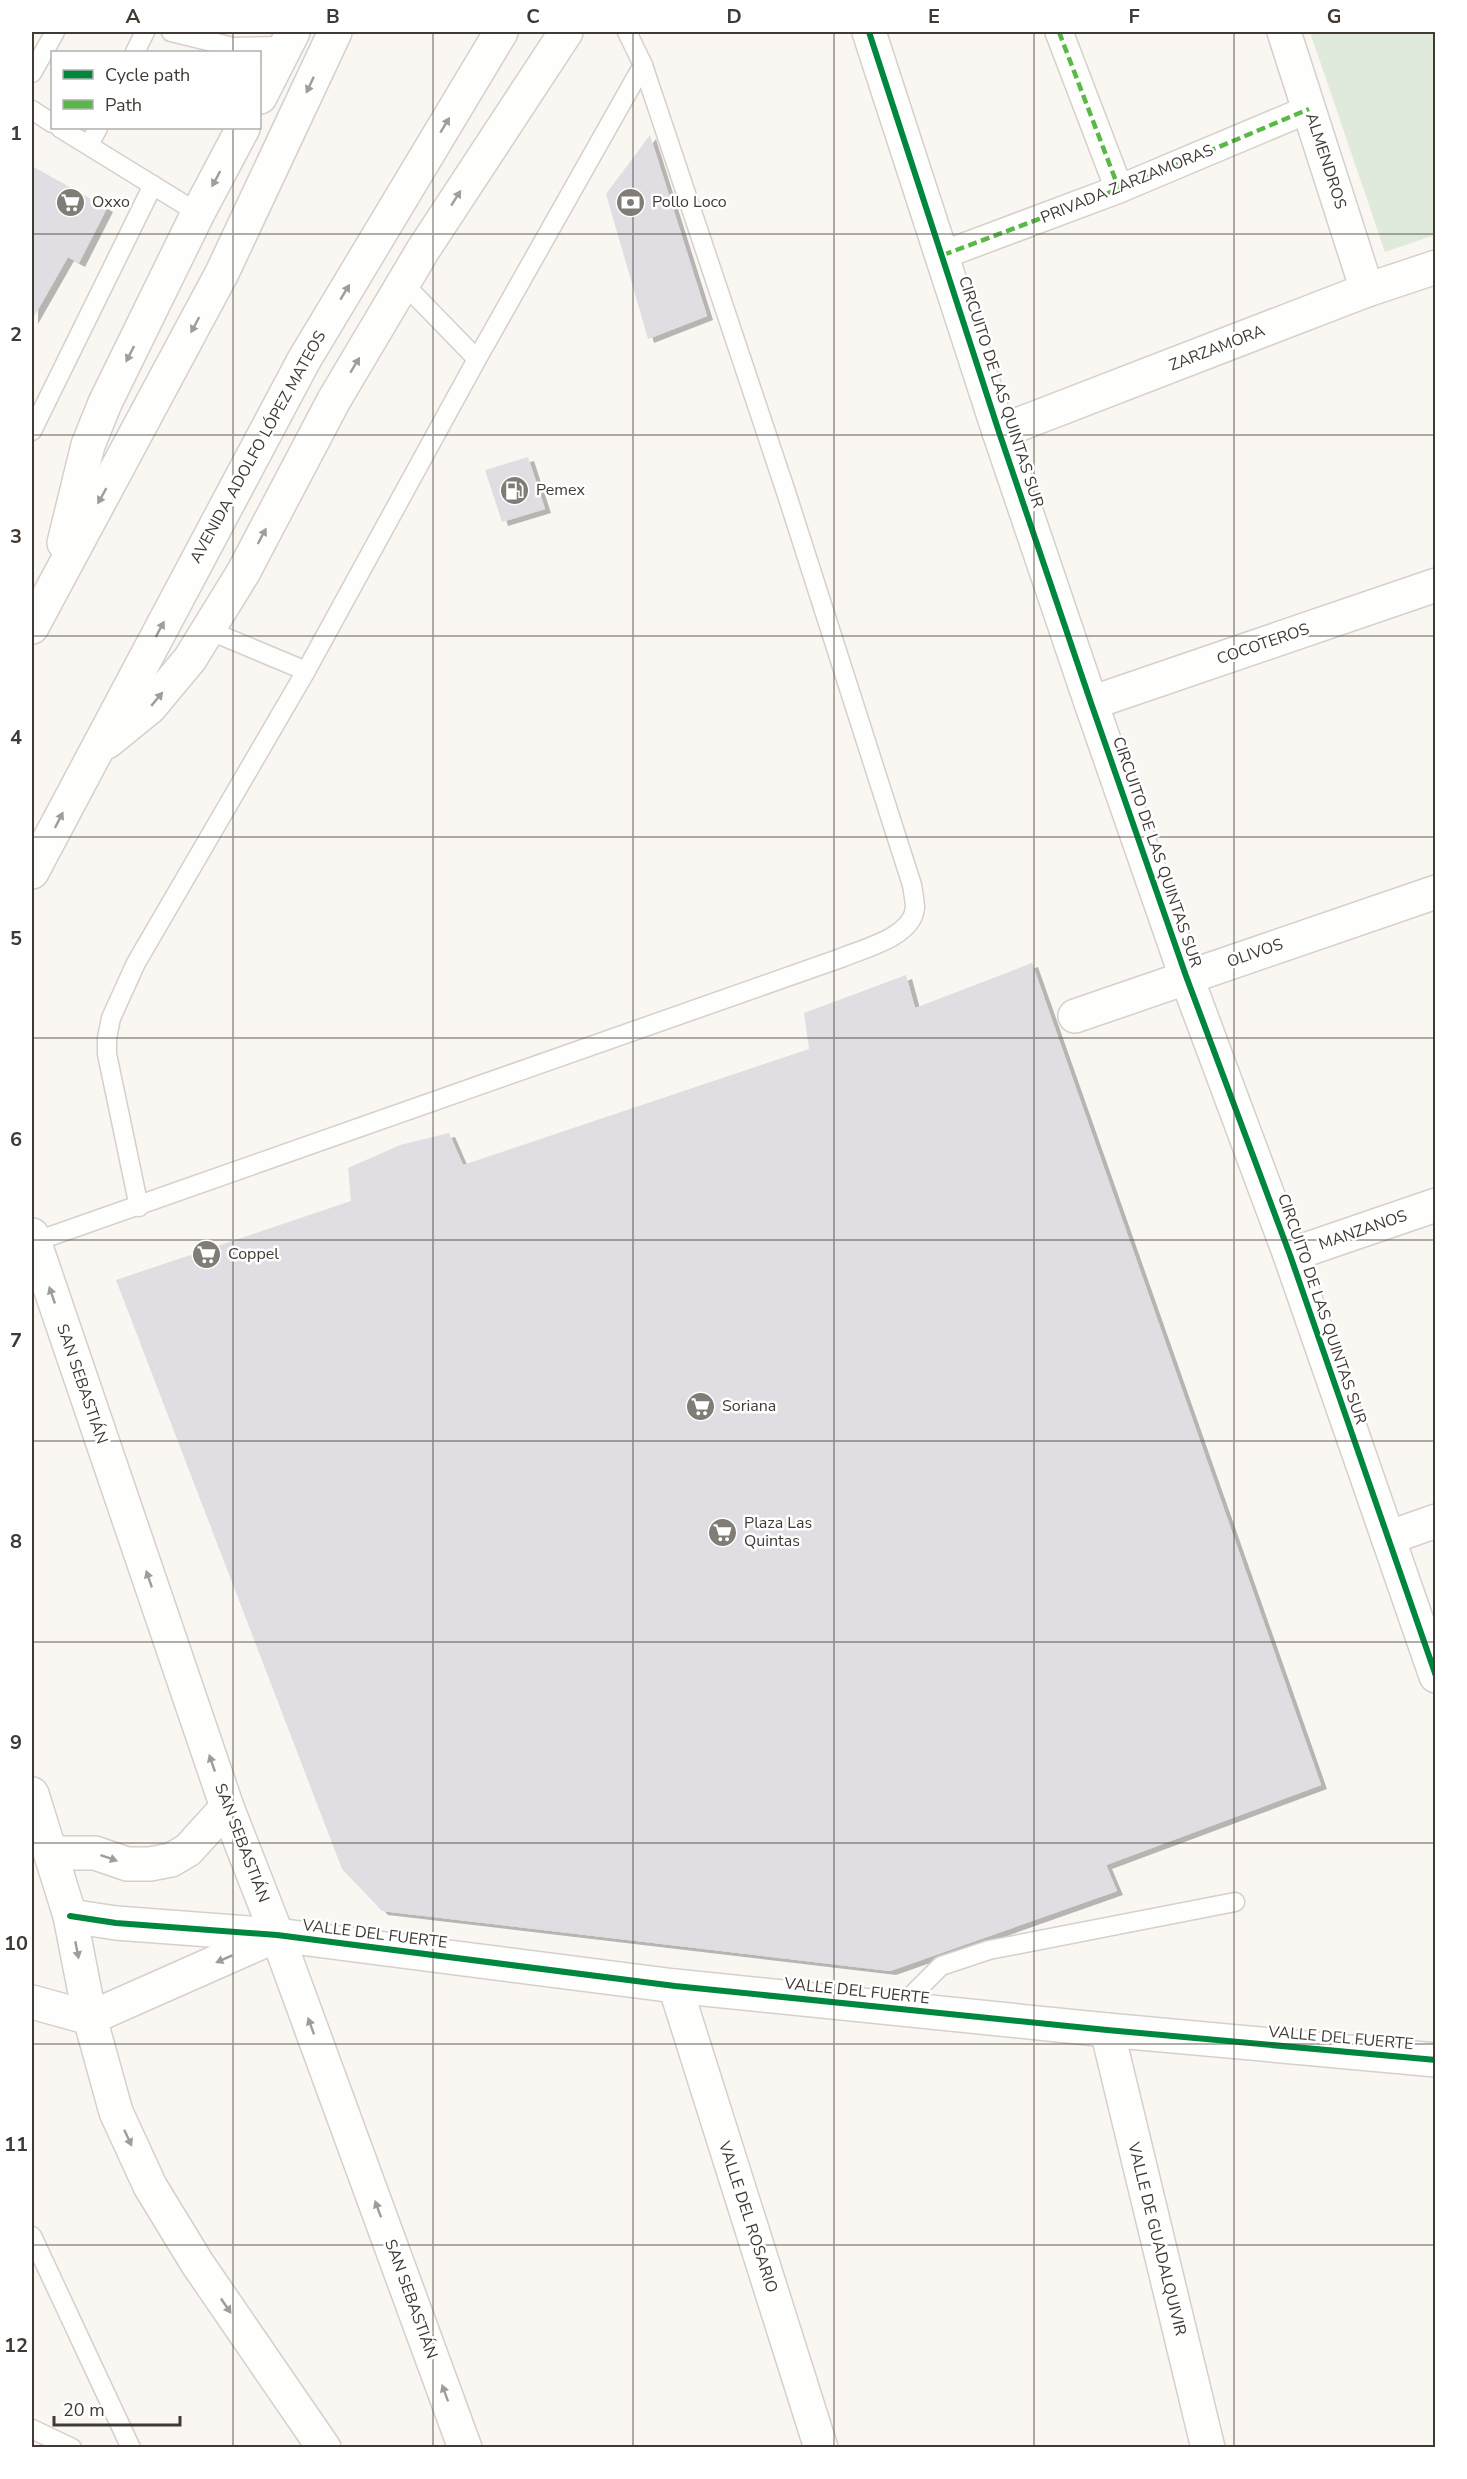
<svg xmlns="http://www.w3.org/2000/svg" width="1467" height="2479" font-family="'Nunito Sans',sans-serif">
<style>
.green{fill:#e0eadb}
.building{fill:#e1dee3;filter:url(#shadow)}
.lines{fill:none;stroke-linecap:round;stroke-linejoin:round}
.service-casing{stroke:#d5d0cc;stroke-width:21}
.pedestrian-casing{stroke:#d5d0cc;stroke-width:30}
.minor-casing{stroke:#d5d0cc;stroke-width:36}
.tertiary-casing{stroke:#d5d0cc;stroke-width:36}
.secondary-casing{stroke:#d5d0cc;stroke-width:36}
.service{stroke:#fefefd;stroke-width:18}
.pedestrian{stroke:#fefefd;stroke-width:27}
.minor{stroke:#fefefd;stroke-width:33}
.tertiary{stroke:#fefefd;stroke-width:33}
.secondary{stroke:#fefefd;stroke-width:33}
.quiet{stroke:#58b947;stroke-width:4.5;stroke-dasharray:9 4.5;stroke-linecap:butt}
.cycleway-casing{stroke:#fff;stroke-width:10}
.cycleway{stroke:#00873e;stroke-width:6}
.oneway{fill:#a09c98}
.grid{fill:none;stroke:#413a34;stroke-width:1.5;stroke-opacity:0.55}
.labels{text-anchor:middle;dominant-baseline:central;stroke-width:5;stroke-linejoin:round;paint-order:stroke}
.street-label{font-size:16px;fill:#413a34;stroke:#fff}
.poi-label{font-size:16px;fill:#413a34;stroke:#fff;text-anchor:start}
.neatline{fill:none;stroke:#413a34;stroke-width:2}
.grid-label{font-size:20px;text-anchor:middle;font-weight:bold;fill:#413a34}
</style>
<defs>
<filter id="shadow"><feDropShadow dx="6" dy="4" stdDeviation="0" flood-color="#0004"/></filter>
</defs>
<rect width="100%" height="100%" fill="#faf6f2"/>
<polygon class="green" points="1310,32 1435,32 1435,235 1385,252"/>
<g class="building">
<polygon points="650,135 707,316 648,339 606,194"/>
<polygon points="32,166 107,208 79,263 68,257 32,320"/>
<polygon points="528,457 545,509 502,522 485,470"/>
<polygon points="1032,963 1321,1785 1106,1865 1117,1891 890,1971 382,1911 342,1869 116,1280 351,1201 348,1168 400,1145 449,1133 463,1165 809,1049 804,1013 906,975 915,1008"/>
</g>
<g class="lines">
<defs>
<g id="service">
<polyline points="171,32 233,47 286,46 285,42"/>
<polyline points="135,52 145,32"/>
<polyline points="32,73 55,32"/>
<polyline points="32,110 52,123"/>
<polyline points="60,128 198,213"/>
<polyline points="89,145 98,128"/>
<polyline points="403,283 477,359"/>
<polyline points="32,431 153,185"/>
<polyline points="208,630 306,671"/>
<polyline points="139,1207 107,1054 107,1038 111,1018 136,963 306,671 477,359 643,65"/>
<path d="M34 1242 841 958C865 948 912 937 915 908 915 901 913 892 912 885L786 492 643 65 627 32"/>
<polyline points="898,2009 941,1966 989,1950 1235,1902"/>
<polyline points="32,2236 131,2448"/>
<polyline points="32,2429 72,2448"/>
</g>
<g id="pedestrian">
<polyline points="1059,32 1119,189"/>
<polyline points="943,255 1119,189 1309,109"/>
</g>
<g id="minor">
<polyline points="869,32 999,432 1091,703 1186,976 1290,1255 1436,1676"/>
<polyline points="1284,32 1367,290"/>
<polyline points="999,432 1367,290 1436,267"/>
<polyline points="1091,703 1436,585"/>
<polyline points="1075,1016 1436,892"/>
<polyline points="1290,1255 1436,1205"/>
<polyline points="1388,1538 1436,1521"/>
<polyline points="70,1916 116,1923 277,1935 675,1986 1107,2030 1436,2060"/>
<polyline points="675,1986 821,2448"/>
<polyline points="32,2002 90,2018 273,1937"/>
<polyline points="1107,2030 1208,2448"/>
</g>
<polyline id="tertiary" points="51,1853 95,1853 127,1864 150,1864 171,1860 188,1850 227,1807"/>
<g id="secondary">
<polyline points="260,97 293,32"/>
<polyline points="64,543 88,445 105,403 198,213 243,128"/>
<polyline points="32,627 222,273 335,32"/>
<polyline points="107,742 150,707 190,659 243,573 334,400 423,250 566,32"/>
<polyline points="32,872 304,360 501,32"/>
<polyline points="32,1235 227,1807 277,1935 465,2448"/>
<polyline points="32,1794 70,1916 90,2018 116,2112 150,2186 197,2263 324,2448"/>
</g>
</defs>
<use href="#service" class="service-casing"/>
<use href="#pedestrian" class="pedestrian-casing"/>
<use href="#minor" class="minor-casing"/>
<use href="#tertiary" class="tertiary-casing"/>
<use href="#secondary" class="secondary-casing"/>
<use href="#service" class="service"/>
<use href="#pedestrian" class="pedestrian"/>
<use href="#minor" class="minor"/>
<use href="#tertiary" class="tertiary"/>
<use href="#secondary" class="secondary"/>
<g class="quiet">
<polyline points="1059,32 1119,189"/>
<polyline points="943,255 1119,189 1309,109"/>
</g>
<defs>
<g id="cycleway">
<polyline points="869,32 999,432 1091,703 1186,976 1290,1255 1436,1676"/>
<polyline points="70,1916 116,1923 277,1935 675,1986 1107,2030 1436,2060"/>
</g>
</defs>
<use href="#cycleway" class="cycleway-casing"/>
<use href="#cycleway" class="cycleway"/>
</g>
<defs><path id="oneway-solid" d="M-6-.8H1V-3.2L6.5 0L1 3.2V.8H-6Z" transform="scale(1.5)"/></defs>
<g class="oneway">
<use href="#oneway-solid" transform="translate(310 85) rotate(115)"/>
<use href="#oneway-solid" transform="translate(445 125) rotate(-59)"/>
<use href="#oneway-solid" transform="translate(216 179) rotate(118)"/>
<use href="#oneway-solid" transform="translate(456 198) rotate(-58)"/>
<use href="#oneway-solid" transform="translate(345 292) rotate(-59)"/>
<use href="#oneway-solid" transform="translate(195 325) rotate(118)"/>
<use href="#oneway-solid" transform="translate(130 354) rotate(117)"/>
<use href="#oneway-solid" transform="translate(355 365) rotate(-59)"/>
<use href="#oneway-solid" transform="translate(102 496) rotate(119)"/>
<use href="#oneway-solid" transform="translate(262 536) rotate(-62)"/>
<use href="#oneway-solid" transform="translate(160 629) rotate(-62)"/>
<use href="#oneway-solid" transform="translate(157 699) rotate(-50)"/>
<use href="#oneway-solid" transform="translate(59 820) rotate(-63)"/>
<use href="#oneway-solid" transform="translate(52 1295) rotate(-109)"/>
<use href="#oneway-solid" transform="translate(149 1579) rotate(-109)"/>
<use href="#oneway-solid" transform="translate(212 1763) rotate(-109)"/>
<use href="#oneway-solid" transform="translate(109 1858) rotate(19)"/>
<use href="#oneway-solid" transform="translate(77 1950) rotate(79)"/>
<use href="#oneway-solid" transform="translate(224 1959) rotate(156)"/>
<use href="#oneway-solid" transform="translate(311 2026) rotate(-110)"/>
<use href="#oneway-solid" transform="translate(128 2138) rotate(65)"/>
<use href="#oneway-solid" transform="translate(378 2209) rotate(-110)"/>
<use href="#oneway-solid" transform="translate(226 2306) rotate(56)"/>
<use href="#oneway-solid" transform="translate(445 2393) rotate(-110)"/>
</g>
<path class="grid" d="M233 32V52M433 32V2448M633 32V2448M834 32V2448M1034 32V2448M1234 32V2448M233 128V2448M32 234H1436M32 435H1436M32 636H1436M32 837H1436M32 1038H1436M32 1240H1436M32 1441H1436M32 1642H1436M32 1843H1436M32 2044H1436M32 2245H1436"/>
<defs>
<symbol id="supermarket-disc" viewBox="-11 -11 22 22"><circle r="9.5" fill="#827c76" stroke="#fff"/><path d="M-6-5.5h2.5l.6 2H6L4.5 2H-2.5L-4.4-4H-6ZM-1.5 3.2a1.3 1.3 0 1 0 .1 0ZM3 3.2a1.3 1.3 0 1 0 .1 0Z" fill="#fff"/></symbol>
<symbol id="bank-disc" viewBox="-11 -11 22 22"><circle r="9.5" fill="#827c76" stroke="#fff"/><path d="M-6-4H6V4H-6ZM0-2.3a2.3 2.3 0 1 0 0 4.6a2.3 2.3 0 1 0 0-4.6Z" fill="#fff"/></symbol>
<symbol id="fuel-disc" viewBox="-11 -11 22 22"><circle r="9.5" fill="#827c76" stroke="#fff"/><path d="M-5.5-6h7V0h2V4h1.3V-2.5L3-4.5l.8-.8L6-3V5H2.5V1h-1V6h-7ZM-4.2-4.7v3.2H.2V-4.7Z" fill="#fff"/></symbol>
</defs>
<g fill-rule="evenodd">
<use href="#supermarket-disc" x="54" y="186" width="33" height="33"/>
<use href="#bank-disc" x="614" y="186" width="33" height="33"/>
<use href="#fuel-disc" x="498" y="474" width="33" height="33"/>
<use href="#supermarket-disc" x="190" y="1238" width="33" height="33"/>
<use href="#supermarket-disc" x="684" y="1390" width="33" height="33"/>
<use href="#supermarket-disc" x="706" y="1516" width="33" height="33"/>
</g>
<g class="labels">
<g class="street-label">
<text transform="translate(1326 161) rotate(72)">ALMENDROS</text>
<text transform="translate(1127 184) rotate(-22)">PRIVADA ZARZAMORAS</text>
<text transform="translate(1217 348) rotate(-21)">ZARZAMORA</text>
<text transform="translate(1001 392) rotate(72)">CIRCUITO DE LAS QUINTAS SUR</text>
<text transform="translate(258 447) rotate(-61)">AVENIDA ADOLFO LÓPEZ MATEOS</text>
<text transform="translate(1263 644) rotate(-19)">COCOTEROS</text>
<text transform="translate(1157 852) rotate(71)">CIRCUITO DE LAS QUINTAS SUR</text>
<text transform="translate(1255 953) rotate(-19)">OLIVOS</text>
<text transform="translate(1363 1230) rotate(-19)">MANZANOS</text>
<text transform="translate(1322 1309) rotate(71)">CIRCUITO DE LAS QUINTAS SUR</text>
<text transform="translate(82 1384) rotate(71)">SAN SEBASTIÁN</text>
<text transform="translate(242 1843) rotate(69)">SAN SEBASTIÁN</text>
<text transform="translate(375 1934) rotate(7)">VALLE DEL FUERTE</text>
<text transform="translate(857 1991) rotate(6)">VALLE DEL FUERTE</text>
<text transform="translate(1341 2038) rotate(5)">VALLE DEL FUERTE</text>
<text transform="translate(748 2217) rotate(72)">VALLE DEL ROSARIO</text>
<text transform="translate(1157 2239) rotate(76)">VALLE DE GUADALQUIVIR</text>
<text transform="translate(411 2299) rotate(70)">SAN SEBASTIÁN</text>
</g>
<g class="poi-label">
<text x="92" y="202">Oxxo</text>
<text x="652" y="202">Pollo Loco</text>
<text x="536" y="490">Pemex</text>
<text x="228" y="1254">Coppel</text>
<text x="722" y="1406">Soriana</text>
<text x="744" y="1523">Plaza Las<tspan x="744" dy="18">Quintas</tspan></text>
</g>
</g>
<rect width="1467" height="2479" fill="none" stroke="#ffffff" stroke-width="66"/>
<rect x="51" y="51" width="210" height="78" fill="#ffffff" stroke="#b3b0ae" stroke-width="1.5"/>
<rect x="63" y="70" width="30" height="9" fill="#00873e" stroke="#b3b0ae" stroke-width="1.5"/>
<text x="105" y="81" font-size="18" fill="#413a34">Cycle path</text>
<rect x="63" y="100" width="30" height="9" fill="#58b947" stroke="#b3b0ae" stroke-width="1.5"/>
<text x="105" y="111" font-size="18" fill="#413a34">Path</text>
<path d="M54 2416v9h126v-9" fill="none" stroke="#413a34" stroke-width="3"/>
<text x="63" y="2416" font-size="18" fill="#413a34" stroke="#ffffff" stroke-width="4.5" paint-order="stroke">20 m</text>
<rect x="33" y="33" width="1401" height="2413" class="neatline"/>
<g class="grid-label">
<text x="133" y="23">A</text>
<text x="333" y="23">B</text>
<text x="533" y="23">C</text>
<text x="734" y="23">D</text>
<text x="934" y="23">E</text>
<text x="1134" y="23">F</text>
<text x="1334" y="23">G</text>
<text x="16" y="140">1</text>
<text x="16" y="341">2</text>
<text x="16" y="543">3</text>
<text x="16" y="744">4</text>
<text x="16" y="945">5</text>
<text x="16" y="1146">6</text>
<text x="16" y="1347">7</text>
<text x="16" y="1548">8</text>
<text x="16" y="1749">9</text>
<text x="16" y="1950">10</text>
<text x="16" y="2151">11</text>
<text x="16" y="2352">12</text>
</g>
</svg>
